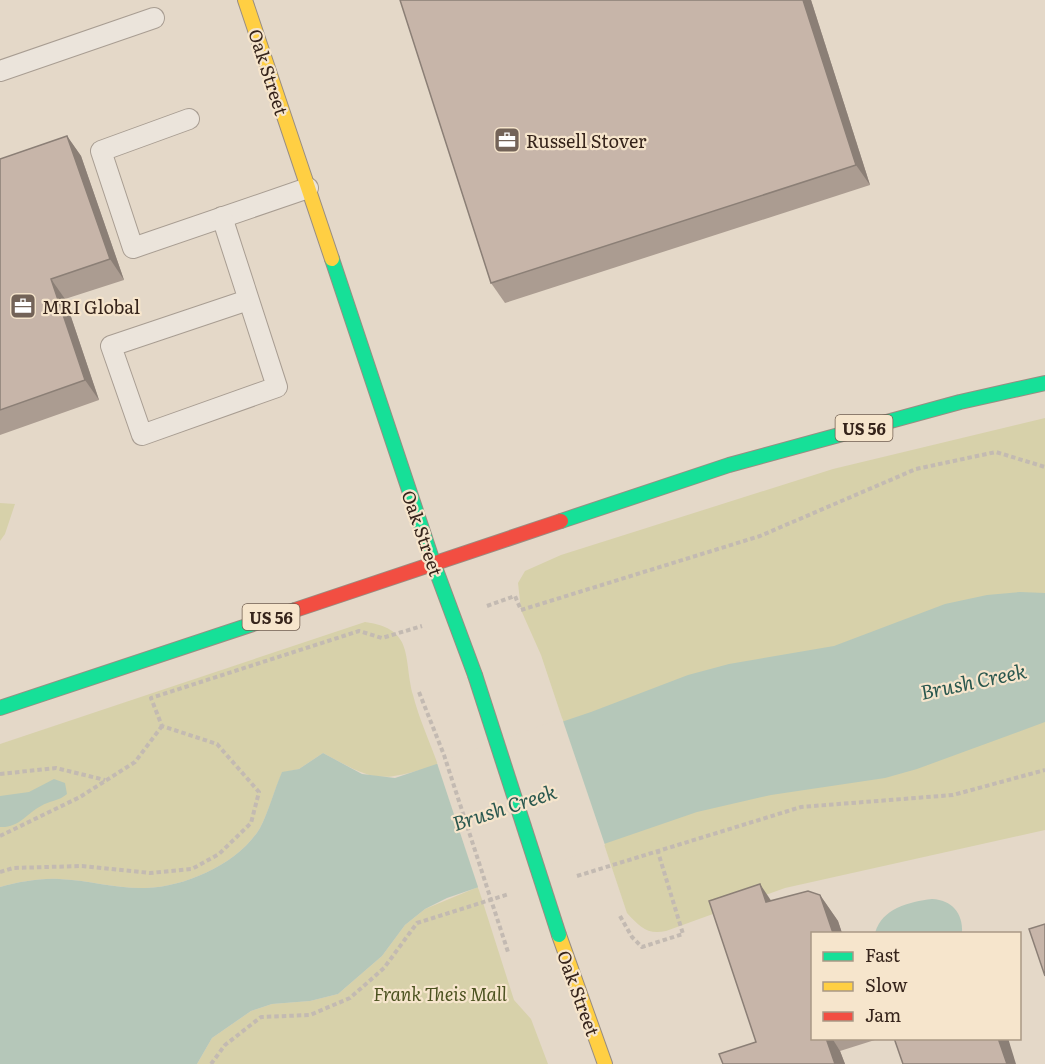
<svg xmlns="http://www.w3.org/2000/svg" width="1045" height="1064" font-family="Literata,serif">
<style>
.green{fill:#d7d1aa}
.water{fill:#b5c7b9}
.pier{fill:#e4d8c8}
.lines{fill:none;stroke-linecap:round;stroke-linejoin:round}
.lane-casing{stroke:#a89d92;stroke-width:22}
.fast-casing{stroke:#988d82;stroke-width:16}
.slow-casing{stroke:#988d82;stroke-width:16}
.jam-casing{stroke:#988d82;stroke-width:16}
.path{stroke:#c3bab2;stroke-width:4;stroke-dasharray:4.5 3;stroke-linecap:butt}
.lane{stroke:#ebe4db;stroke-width:20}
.fast{stroke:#16e098;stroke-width:14}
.slow{stroke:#ffcf43;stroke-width:14}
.jam{stroke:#f24e42;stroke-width:14}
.fast-bridge-casing{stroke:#988d82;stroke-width:16;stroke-linecap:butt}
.path-bridge{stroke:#c3bab2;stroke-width:4;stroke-dasharray:4.5 3;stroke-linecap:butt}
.fast-bridge{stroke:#16e098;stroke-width:14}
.wall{fill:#ab9c91}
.shaded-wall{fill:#8b7f76}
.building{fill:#c7b5a9;stroke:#8b7f76;stroke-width:1.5}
.labels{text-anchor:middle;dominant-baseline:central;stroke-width:4.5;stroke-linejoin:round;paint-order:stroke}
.shield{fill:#f6e5cc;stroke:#705e50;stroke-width:1.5}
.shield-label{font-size:16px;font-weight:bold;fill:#36241b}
.street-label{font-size:18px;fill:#36241b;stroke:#f6e5cc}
.poi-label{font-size:18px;fill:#36241b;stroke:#f6e5cc;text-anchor:start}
.park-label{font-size:18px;font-style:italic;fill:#4d5321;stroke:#f6e5cc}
.water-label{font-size:20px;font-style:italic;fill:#29574e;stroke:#f6e5cc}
</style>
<rect width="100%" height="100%" fill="#e4d8c8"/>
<g class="green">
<path d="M1045 418V830L785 888 666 931C647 935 640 927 627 913L541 655 521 610 518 583 525 571 561 555 833 469Z"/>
<polygon points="0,503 15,504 5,534 0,541"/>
<path d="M365 622C415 629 403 657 413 695 419 719 430 742 438 765 378 782 378 783 323 753L299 769 282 773C274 791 269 811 260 828 239 863 186 887 146 888 117 889 88 880 59 879 39 878 19 882 0 887V744Z"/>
<polygon points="478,887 514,1000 531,1019 548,1064 197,1064 212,1038 251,1011 272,1004 310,1001 338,994 382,956 405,925 425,909"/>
</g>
<g class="water">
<path d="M1020 592 1045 593V722L917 769 885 778 771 795 697 812 447 898 425 909 405 925 382 956 338 994 310 1001 272 1004 251 1011 212 1038 197 1064H0V887C19 882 39 878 59 879 88 880 117 889 146 888 186 887 239 863 260 828 269 811 274 790 282 772L299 769 323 753 362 774 395 778 591 712 688 675 729 664 834 646 945 604 987 595Z"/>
<path d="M54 779 65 783 67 794C59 801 49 801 41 806 26 814 19 828 0 827V796L29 792Z"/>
<path d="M932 899C952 900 963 913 962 933H875C882 908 909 902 932 899Z"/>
</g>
<polygon class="pier" points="562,718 605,845 479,890 437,763"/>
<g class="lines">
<defs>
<g id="lane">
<polyline points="0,71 154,18"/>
<polyline points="189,119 101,151 133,248 308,188"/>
<polyline points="222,217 277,387 142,435 111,346 248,300"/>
</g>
<g id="fast">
<polyline points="332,259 433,562 475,675"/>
<polyline points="561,521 729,465 960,402 1045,383"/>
<polyline points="0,708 295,610"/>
</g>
<g id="slow">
<polyline points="245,0 332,259"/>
<polyline points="559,935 605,1064"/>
</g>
<polyline id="jam" points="295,610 561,521"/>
</defs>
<use href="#lane" class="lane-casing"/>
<use href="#fast" class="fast-casing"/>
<use href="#slow" class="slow-casing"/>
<use href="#jam" class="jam-casing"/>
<g class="path">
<polyline points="487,606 515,596 521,610 760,536 916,469 996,452 1045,467"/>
<polyline points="0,774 56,768 105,780"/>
<polyline points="0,836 80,797 135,762 162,726"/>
<polyline points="0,872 13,868 82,866 150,873 192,869 219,854 251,823 259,792 217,744 162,726 151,698 359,631 382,638 422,626"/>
<polyline points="577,876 801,807 953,795 1045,770"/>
<polyline points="620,916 632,937 642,947 683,934 658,852"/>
<polyline points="211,1064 225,1045 261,1017 310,1015 350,998 384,968 417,923 509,894"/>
</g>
<use href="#lane" class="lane"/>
<use href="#fast" class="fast"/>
<use href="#slow" class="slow"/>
<use href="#jam" class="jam"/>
<defs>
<polyline id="fast-bridge" points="475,675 559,935"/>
</defs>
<use href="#fast-bridge" class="fast-bridge-casing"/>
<polyline class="path-bridge" points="419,692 444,755 508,952"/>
<use href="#fast-bridge" class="fast-bridge"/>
</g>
<g class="wall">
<polygon points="400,0 811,0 870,185 505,303 491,283"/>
<polygon points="67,136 81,156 124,280 65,299 99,400 0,435 0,159"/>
<polygon points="820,895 838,921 842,933 813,933 813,1038 878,1039 840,1051 845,1064 723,1064 756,1042 771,901"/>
</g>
<g class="shaded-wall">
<polygon points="803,0 811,0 870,185 856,165"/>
<polygon points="67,136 81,156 124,280 110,259"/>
<polygon points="51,279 65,299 99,400 85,380"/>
<polygon points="760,884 778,911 766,902"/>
<polygon points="820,895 838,921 842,933 833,933"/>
<polygon points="826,1038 832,1038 840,1051 845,1064 835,1064"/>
<polygon points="998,1038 1008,1038 1016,1064 1007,1064"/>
</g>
<g class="building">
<polygon points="400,0 803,0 856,165 491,283"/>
<polygon points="67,136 110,259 51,279 85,380 0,410 0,159"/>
<polygon points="760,884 766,902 808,891 820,895 833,933 813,933 813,1038 826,1038 835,1064 723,1064 719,1054 756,1042 709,901"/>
<polygon points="1045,924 1045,976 1029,929"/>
<polygon points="894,1038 998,1038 1007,1064 903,1064"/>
</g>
<defs>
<symbol id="office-square" viewBox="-11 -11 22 22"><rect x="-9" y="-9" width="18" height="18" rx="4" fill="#736358" stroke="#f6e5cc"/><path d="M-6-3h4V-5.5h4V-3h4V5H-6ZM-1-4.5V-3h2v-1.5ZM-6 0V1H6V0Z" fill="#fff"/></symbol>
</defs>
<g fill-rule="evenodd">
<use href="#office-square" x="492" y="125" width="30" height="30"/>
<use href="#office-square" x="8" y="291" width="30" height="30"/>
</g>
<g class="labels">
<g class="shield">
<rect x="835.5" y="415" width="57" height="26" rx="4.5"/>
<rect x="242.5" y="604" width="57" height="26" rx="4.5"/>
</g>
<g class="shield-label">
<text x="864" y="428">US 56</text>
<text x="271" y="617">US 56</text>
</g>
<g class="street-label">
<text transform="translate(269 72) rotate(72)">Oak Street</text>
<text transform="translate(423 533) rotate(71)">Oak Street</text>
<text transform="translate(579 993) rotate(70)">Oak Street</text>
</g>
<g class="poi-label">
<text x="526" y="140">Russell Stover</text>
<text x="42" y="306">MRI Global</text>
</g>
<g class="park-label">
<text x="440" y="993">Frank Theis Mall</text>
</g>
<g class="water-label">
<text transform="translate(973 680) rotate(-12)">Brush Creek</text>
<text transform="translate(504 806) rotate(-18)">Brush Creek</text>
</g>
</g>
<rect x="811" y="932" width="210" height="108" fill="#f6e5cc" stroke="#a99885" stroke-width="1.5"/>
<rect x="823" y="952" width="30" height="9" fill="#16e098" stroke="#a99885" stroke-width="1.5"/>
<text x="865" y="962" font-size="18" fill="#36241b">Fast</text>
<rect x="823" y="982" width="30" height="9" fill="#ffcf43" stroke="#a99885" stroke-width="1.5"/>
<text x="865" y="992" font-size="18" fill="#36241b">Slow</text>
<rect x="823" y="1012" width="30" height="9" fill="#f24e42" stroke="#a99885" stroke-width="1.5"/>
<text x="865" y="1022" font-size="18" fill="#36241b">Jam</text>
</svg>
